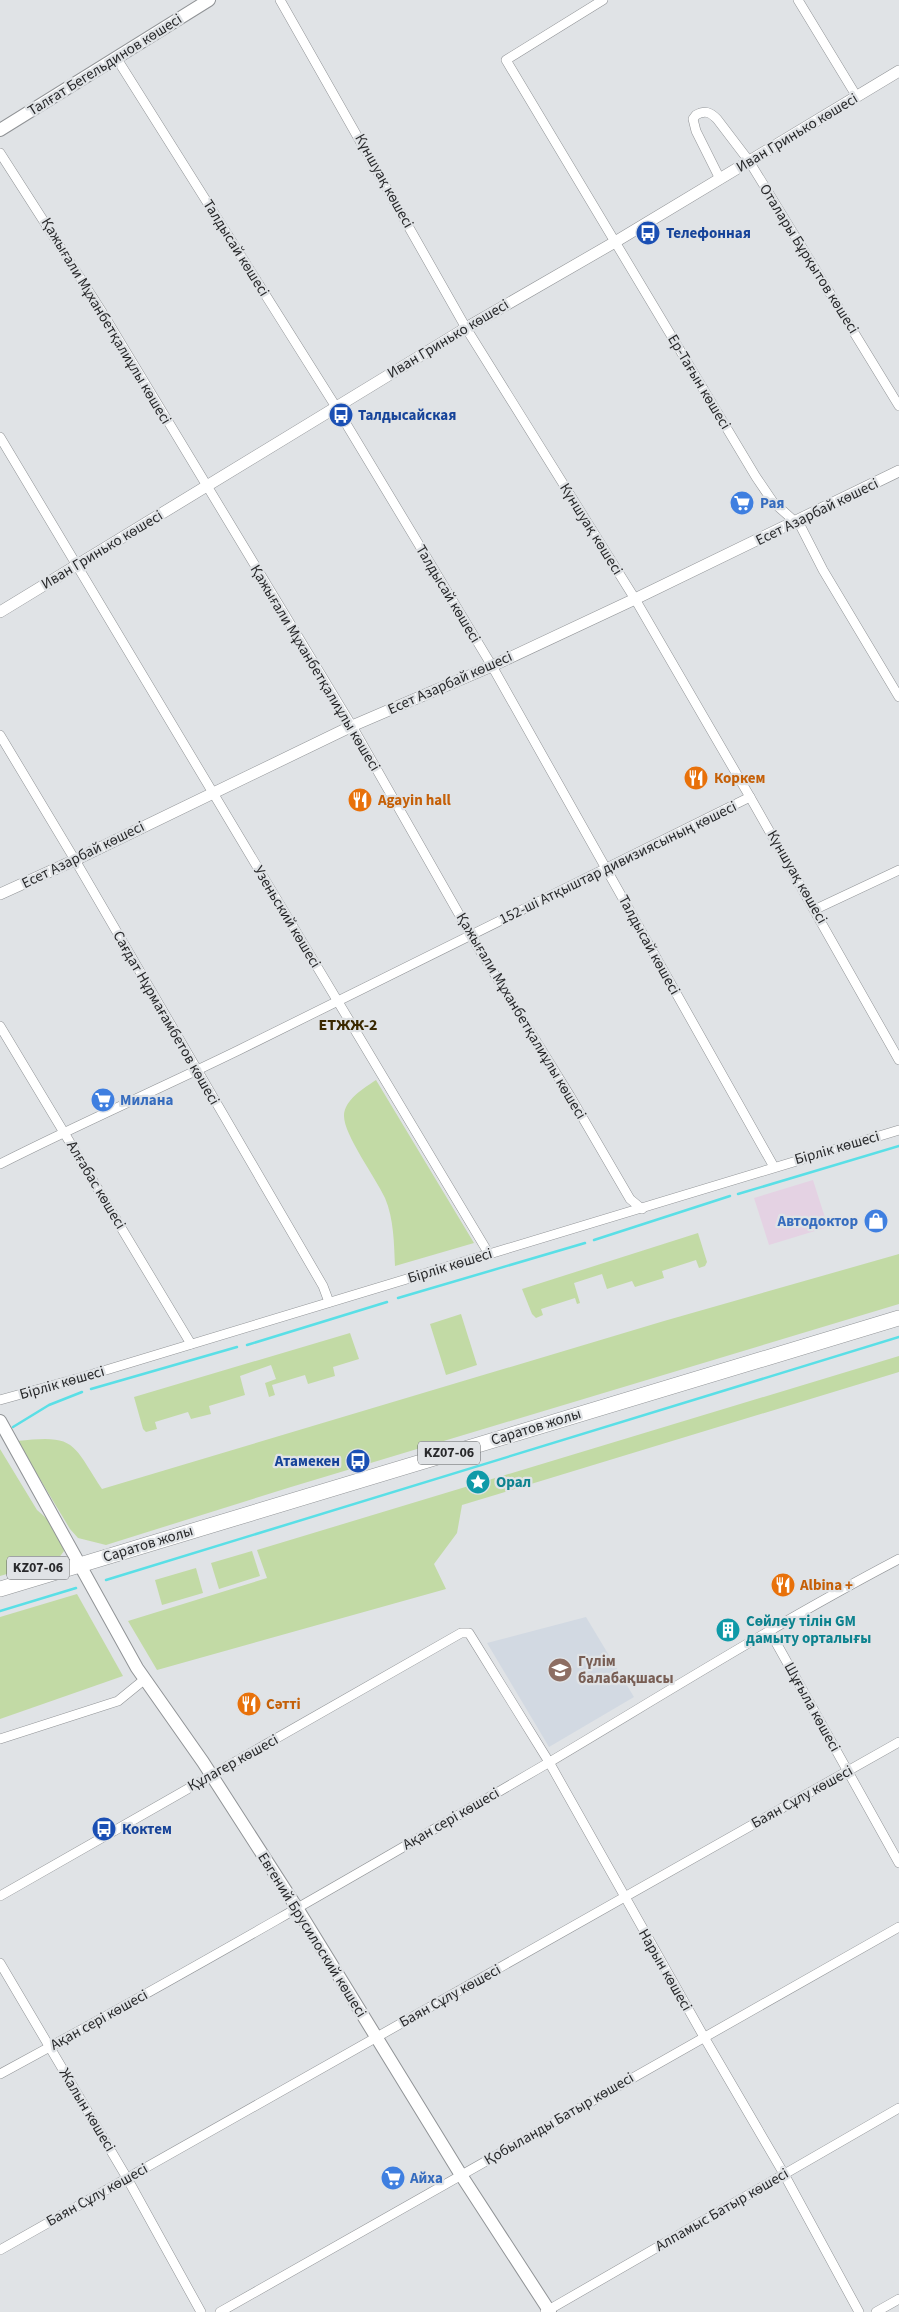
<svg xmlns="http://www.w3.org/2000/svg" width="899" height="2312" font-family="'Source Sans 3',sans-serif">
<style>
.commercial{fill:#e4d2e3}
.built{fill:#d2d9e2}
.green{fill:#c2daa5}
.lines{fill:none;stroke-linecap:round;stroke-linejoin:round}
.stream{stroke:#5adfe6;stroke-width:2.5}
.minor-casing{stroke:#909396;stroke-width:10}
.tertiary-casing{stroke:#909396;stroke-width:12}
.secondary-casing{stroke:#909396;stroke-width:14}
.primary-casing{stroke:#909396;stroke-width:16}
.minor{stroke:#fff;stroke-width:9}
.tertiary{stroke:#fff;stroke-width:11}
.secondary{stroke:#fff;stroke-width:12}
.primary{stroke:#fff;stroke-width:15}
.labels{text-anchor:middle;dominant-baseline:central;stroke-width:4.5;stroke-linejoin:round;paint-order:stroke}
.shield{fill:#e0e3e6;stroke:#5f6163;stroke-width:1}
.shield-label{font-size:14px;font-weight:bold;fill:#28292b}
.street-label{font-size:15px;fill:#28292b;stroke:#e0e3e6}
.transit-label{font-size:15px;font-weight:bold;fill:#164399;stroke:#e0e3e6;text-anchor:start}
.shop-label{font-size:15px;font-weight:bold;fill:#366cbe;stroke:#e0e3e6;text-anchor:start}
.food-label{font-size:15px;font-weight:bold;fill:#c56008;stroke:#e0e3e6;text-anchor:start}
.culture-label{font-size:15px;font-weight:bold;fill:#0d838f;stroke:#e0e3e6;text-anchor:start}
.education-label{font-size:15px;font-weight:bold;fill:#785e54;stroke:#e0e3e6;text-anchor:start}
.neighbourhood-label{font-size:16px;font-weight:bold;fill:#392800;stroke:#e0e3e6}
</style>
<rect width="100%" height="100%" fill="#e0e3e6"/>
<polygon class="commercial" points="813,1180 828,1227 769,1245 754,1198"/>
<polygon class="built" points="586,1617 634,1697 549,1747 487,1643"/>
<g class="green">
<path d="M376 1080 474 1243 395 1266C394 1244 394 1219 385 1198 376 1178 344 1135 344 1116 344 1100 364 1088 376 1080Z"/>
<polygon points="698,1233 707,1262 705,1266 699,1268 696,1260 662,1271 664,1278 635,1287 632,1281 607,1289 602,1274 574,1283 580,1303 577,1304 575,1298 541,1309 543,1315 536,1318 532,1314 522,1289"/>
<path d="M899 1254V1304L291 1487 106 1545 78 1538 70 1529 17 1441C76 1434 72 1443 102 1489L664 1321Z"/>
<polygon points="461,1314 477,1365 446,1375 430,1324"/>
<polygon points="350,1333 359,1359 333,1367 335,1376 308,1384 305,1375 272,1385 275,1395 269,1397 265,1383 276,1379 271,1365 240,1376 245,1395 209,1406 211,1414 191,1419 188,1412 155,1422 157,1429 146,1432 143,1429 134,1397"/>
<polygon points="899,1356 899,1372 462,1505 457,1533 434,1564 446,1589 157,1670 128,1621 267,1578 257,1550"/>
<polygon points="0,1449 37,1510 54,1525 64,1551 58,1559 0,1576"/>
<polygon points="252,1551 260,1576 219,1589 211,1563"/>
<polygon points="196,1568 203,1593 162,1605 155,1580"/>
<polygon points="77,1594 123,1676 0,1719 0,1617"/>
</g>
<g class="lines">
<g class="stream">
<polyline points="738,1194 899,1146"/>
<polyline points="594,1240 730,1196"/>
<polyline points="398,1298 585,1243"/>
<polyline points="247,1345 387,1302"/>
<polyline points="91,1389 237,1347"/>
<polyline points="13,1427 49,1405 82,1392"/>
<polyline points="106,1580 899,1337"/>
<polyline points="0,1611 76,1588"/>
</g>
<defs>
<g id="minor">
<polyline points="280,0 466,328 635,599 750,797 899,1060"/>
<polyline points="603,0 506,60 756,477 773,502 801,527 823,570 899,697"/>
<polyline points="798,0 857,97"/>
<polyline points="117,59 336,407 492,666 774,1167"/>
<polyline points="0,153 102,312 352,726 476,944 570,1096 630,1199 642,1209"/>
<path d="M720 179 696 131 693 119 696 115C705 110 710 112 717 119L749 161 899 406"/>
<polyline points="0,437 489,1254"/>
<polyline points="0,735 75,860 323,1286 329,1302"/>
<polyline points="816,909 899,870"/>
<polyline points="0,1026 191,1344"/>
<path d="M0 1164C79 1124 159 1089 239 1050 410 967 580 882 750 797"/>
<polyline points="0,1400 83,1377 899,1130"/>
<polyline points="769,1630 899,1863"/>
<polyline points="0,1739 118,1701 145,1679"/>
<polyline points="0,1896 461,1633 469,1633 549,1762 704,2037 784,2174 859,2312"/>
<polyline points="0,1963 127,2178 201,2312"/>
<path d="M0 2074C185 1974 366 1869 548 1763 664 1694 779 1622 899 1559"/>
<polyline points="0,2250 899,1742"/>
<polyline points="220,2312 899,1927"/>
<polyline points="545,2312 899,2108"/>
<polyline points="876,2312 899,2299"/>
</g>
<g id="tertiary">
<polyline points="0,612 466,328 615,242 899,71"/>
<polyline points="0,894 75,860 352,726 492,666 635,599 899,471"/>
</g>
<g id="secondary">
<polyline points="0,130 209,0"/>
<polyline points="0,1421 137,1668 203,1762 297,1908 461,2175 550,2312"/>
</g>
<polyline id="primary" points="0,1589 899,1318"/>
</defs>
<use href="#minor" class="minor-casing"/>
<use href="#tertiary" class="tertiary-casing"/>
<use href="#secondary" class="secondary-casing"/>
<use href="#primary" class="primary-casing"/>
<use href="#minor" class="minor"/>
<use href="#tertiary" class="tertiary"/>
<use href="#secondary" class="secondary"/>
<use href="#primary" class="primary"/>
</g>
<defs>
<symbol id="bus-disc" viewBox="-11 -11 22 22"><circle r="9.5" fill="#1a4fb4" stroke="#e0e3e6"/><path d="M-5-6H5V4H4V6H2V4H-2V6H-4V4H-5ZM-3.5-4V0h7V-4ZM-3.5 1.2v1.5H-2V1.2ZM2 1.2v1.5H3.5V1.2Z" fill="#fff"/></symbol>
<symbol id="supermarket-disc" viewBox="-11 -11 22 22"><circle r="9.5" fill="#3f7fe0" stroke="#e0e3e6"/><path d="M-6-5.5h2.5l.6 2H6L4.5 2H-2.5L-4.4-4H-6ZM-1.5 3.2a1.3 1.3 0 1 0 .1 0ZM3 3.2a1.3 1.3 0 1 0 .1 0Z" fill="#fff"/></symbol>
<symbol id="restaurant-disc" viewBox="-11 -11 22 22"><circle r="9.5" fill="#e8710a" stroke="#e0e3e6"/><path d="M-5-6h1v4h1v-4h1v4h1v-4h1v5L-1.5 .5V6h-2V.5L-5-1ZM5-6V6H3V1.5H1.5Q1.5-4 5-6Z" fill="#fff"/></symbol>
<symbol id="shop-disc" viewBox="-11 -11 22 22"><circle r="9.5" fill="#3f7fe0" stroke="#e0e3e6"/><path d="M-5-2.5h2.3a2.7 3.5 0 0 1 5.4 0H5L5.5 6h-11ZM-1.5-2.5h3a1.5 2.3 0 0 0-3 0Z" fill="#fff"/></symbol>
<symbol id="sight-disc" viewBox="-11 -11 22 22"><circle r="9.5" fill="#0f9aa8" stroke="#e0e3e6"/><path d="M0-6L1.8-2.2L6-1.7L2.9 1.2L3.7 5.4L0 3.3L-3.7 5.4L-2.9 1.2L-6-1.7L-1.8-2.2Z" fill="#fff"/></symbol>
<symbol id="building-disc" viewBox="-11 -11 22 22"><circle r="9.5" fill="#0f9aa8" stroke="#e0e3e6"/><path d="M-4-6H4V6H1V3H-1V6H-4ZM-2.5-4.3h1.7v1.8h-1.7ZM.8-4.3h1.7v1.8H.8ZM-2.5-1h1.7V.8h-1.7ZM.8-1h1.7V.8H.8Z" fill="#fff"/></symbol>
<symbol id="school-disc" viewBox="-11 -11 22 22"><circle r="9.5" fill="#8d6e63" stroke="#e0e3e6"/><path d="M0-5L7-2L0 1L-7-2ZM-4 1L0 2.5L4 1V4Q0 6-4 4Z" fill="#fff"/></symbol>
</defs>
<g fill-rule="evenodd">
<use href="#bus-disc" x="634" y="219" width="28" height="28"/>
<use href="#bus-disc" x="327" y="401" width="28" height="28"/>
<use href="#supermarket-disc" x="728" y="489" width="28" height="28"/>
<use href="#restaurant-disc" x="682" y="764" width="28" height="28"/>
<use href="#restaurant-disc" x="346" y="786" width="28" height="28"/>
<use href="#supermarket-disc" x="89" y="1086" width="28" height="28"/>
<use href="#shop-disc" x="862" y="1207" width="28" height="28"/>
<use href="#bus-disc" x="344" y="1447" width="28" height="28"/>
<use href="#sight-disc" x="464" y="1468" width="28" height="28"/>
<use href="#restaurant-disc" x="769" y="1571" width="28" height="28"/>
<use href="#building-disc" x="714" y="1616" width="28" height="28"/>
<use href="#school-disc" x="546" y="1656" width="28" height="28"/>
<use href="#restaurant-disc" x="235" y="1690" width="28" height="28"/>
<use href="#bus-disc" x="90" y="1815" width="28" height="28"/>
<use href="#supermarket-disc" x="379" y="2164" width="28" height="28"/>
</g>
<g class="labels">
<g class="shield">
<rect x="418" y="1441.5" width="62" height="23" rx="4"/>
<rect x="7" y="1556.5" width="62" height="23" rx="4"/>
</g>
<g class="shield-label">
<text x="449" y="1453">KZ07-06</text>
<text x="38" y="1568">KZ07-06</text>
</g>
<g class="street-label">
<text transform="translate(105 65) rotate(-32)">Талғат Бегельдинов көшесі</text>
<text transform="translate(797 133) rotate(-31)">Иван Гринько көшесі</text>
<text transform="translate(384 181) rotate(61)">Күншуақ көшесі</text>
<text transform="translate(236 248) rotate(58)">Талдысай көшесі</text>
<text transform="translate(809 259) rotate(58)">Оталары Бұрқытов көшесі</text>
<text transform="translate(106 321) rotate(59)">Қажығали Мұханбетқалиұлы көшесі</text>
<text transform="translate(448 339) rotate(-31)">Иван Гринько көшесі</text>
<text transform="translate(699 382) rotate(59)">Ер-Тағын көшесі</text>
<text transform="translate(817 512) rotate(-26)">Есет Азарбай көшесі</text>
<text transform="translate(591 529) rotate(58)">Күншуақ көшесі</text>
<text transform="translate(102 550) rotate(-31)">Иван Гринько көшесі</text>
<text transform="translate(448 594) rotate(59)">Талдысай көшесі</text>
<text transform="translate(315 668) rotate(59)">Қажығали Мұханбетқалиұлы көшесі</text>
<text transform="translate(450 683) rotate(-24)">Есет Азарбай көшесі</text>
<text transform="translate(83 855) rotate(-26)">Есет Азарбай көшесі</text>
<text transform="translate(618 863) rotate(-26)">152-ші Атқыштар дивизиясының көшесі</text>
<text transform="translate(797 877) rotate(60)">Күншуақ көшесі</text>
<text transform="translate(287 917) rotate(59)">Узеньский көшесі</text>
<text transform="translate(649 945) rotate(61)">Талдысай көшесі</text>
<text transform="translate(521 1016) rotate(59)">Қажығали Мұханбетқалиұлы көшесі</text>
<text transform="translate(166 1018) rotate(60)">Сағдат Нұрмағамбетов көшесі</text>
<text transform="translate(837 1148) rotate(-16)">Бірлік көшесі</text>
<text transform="translate(96 1185) rotate(59)">Алғабас көшесі</text>
<text transform="translate(450 1266) rotate(-17)">Бірлік көшесі</text>
<text transform="translate(62 1383) rotate(-16)">Бірлік көшесі</text>
<text transform="translate(536 1427) rotate(-17)">Саратов жолы</text>
<text transform="translate(148 1544) rotate(-17)">Саратов жолы</text>
<text transform="translate(812 1707) rotate(61)">Шұғыла көшесі</text>
<text transform="translate(233 1763) rotate(-29)">Құлагер көшесі</text>
<text transform="translate(802 1797) rotate(-29)">Баян Сұлу көшесі</text>
<text transform="translate(451 1819) rotate(-30)">Ақан сері көшесі</text>
<text transform="translate(312 1935) rotate(58)">Евгений Брусилоский көшесі</text>
<text transform="translate(665 1970) rotate(60)">Нарын көшесі</text>
<text transform="translate(450 1996) rotate(-29)">Баян Сұлу көшесі</text>
<text transform="translate(99 2020) rotate(-29)">Ақан сері көшесі</text>
<text transform="translate(87 2110) rotate(59)">Жалын көшесі</text>
<text transform="translate(559 2119) rotate(-30)">Қобыланды Батыр көшесі</text>
<text transform="translate(97 2195) rotate(-29)">Баян Сұлу көшесі</text>
<text transform="translate(722 2210) rotate(-30)">Алпамыс Батыр көшесі</text>
</g>
<g class="transit-label">
<text x="666" y="233">Телефонная</text>
<text x="358" y="415">Талдысайская</text>
<text x="340" y="1461" text-anchor="end">Атамекен</text>
<text x="122" y="1829">Коктем</text>
</g>
<g class="shop-label">
<text x="760" y="503">Рая</text>
<text x="120" y="1100">Милана</text>
<text x="858" y="1221" text-anchor="end">Автодоктор</text>
<text x="410" y="2178">Айха</text>
</g>
<g class="food-label">
<text x="714" y="778">Коркем</text>
<text x="378" y="800">Agayin hall</text>
<text x="800" y="1585">Albina +</text>
<text x="266" y="1704">Сәтті</text>
</g>
<g class="culture-label">
<text x="496" y="1482">Орал</text>
<text x="746" y="1621">Сөйлеу тілін GM<tspan x="746" dy="17">дамыту орталығы</tspan></text>
</g>
<g class="education-label">
<text x="578" y="1661">Гүлім<tspan x="578" dy="17">балабақшасы</tspan></text>
</g>
<g class="neighbourhood-label">
<text x="348" y="1025">ЕТЖЖ-2</text>
</g>
</g>
</svg>
